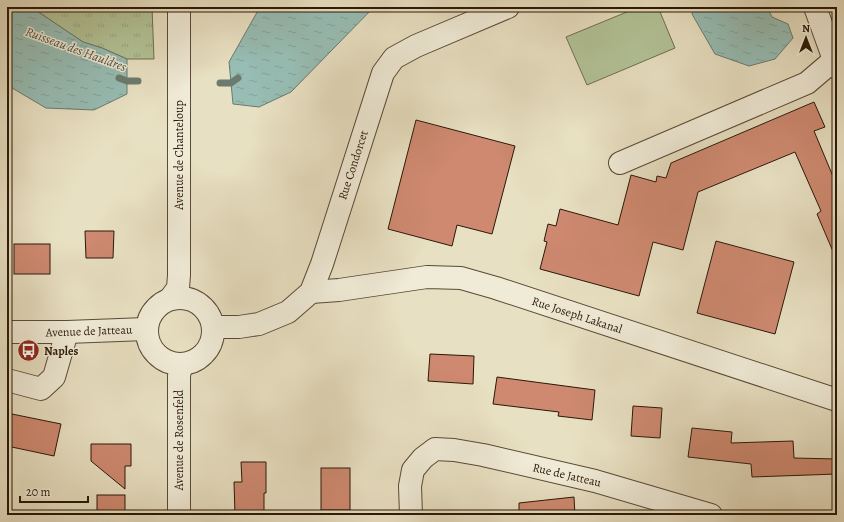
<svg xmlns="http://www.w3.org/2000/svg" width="844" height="522" font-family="Alegreya,serif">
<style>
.grass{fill:url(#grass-tufts);stroke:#6e6e50}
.pitch{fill:#b2c397;stroke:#6e6e50}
.water{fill:url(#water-ripples);stroke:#6b7b6f}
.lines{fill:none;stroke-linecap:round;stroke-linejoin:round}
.stream{stroke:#6b7b6f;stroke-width:7}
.building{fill:#ce8970;stroke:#2a1808}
.minor-casing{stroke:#5a4a36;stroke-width:24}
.minor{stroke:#f0ebd7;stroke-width:22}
.labels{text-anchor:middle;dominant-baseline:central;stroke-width:3;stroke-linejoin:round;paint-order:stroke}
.street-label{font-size:12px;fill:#2a1808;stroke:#f0ebd7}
.poi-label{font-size:12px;font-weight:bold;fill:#2a1808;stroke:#f0ebd7;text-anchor:start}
.water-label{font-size:13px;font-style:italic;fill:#505244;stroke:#f0ebd7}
</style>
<defs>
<pattern id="grass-tufts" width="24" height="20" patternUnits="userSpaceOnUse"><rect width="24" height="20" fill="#b2c397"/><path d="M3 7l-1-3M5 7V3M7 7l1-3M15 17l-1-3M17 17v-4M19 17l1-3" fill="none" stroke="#99a781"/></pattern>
<pattern id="water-ripples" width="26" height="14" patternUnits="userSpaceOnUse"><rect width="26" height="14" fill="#97bdb4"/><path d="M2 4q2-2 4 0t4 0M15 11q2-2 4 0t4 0" fill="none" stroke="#82a299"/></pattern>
</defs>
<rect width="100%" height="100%" fill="#e8e0c2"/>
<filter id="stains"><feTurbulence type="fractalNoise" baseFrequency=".005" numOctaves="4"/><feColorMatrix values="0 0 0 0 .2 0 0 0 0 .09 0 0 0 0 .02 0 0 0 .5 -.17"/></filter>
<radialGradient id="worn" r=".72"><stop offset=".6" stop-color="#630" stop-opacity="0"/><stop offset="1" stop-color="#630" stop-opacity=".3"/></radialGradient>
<polygon class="grass" points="31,7 152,7 154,59 127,59 102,48 83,42"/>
<polygon class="pitch" points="639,7 658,7 675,48 587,85 566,37"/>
<g class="water">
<polygon points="7,7 31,7 83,42 102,48 127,59 127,94 94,110 46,108 7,85"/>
<polygon points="260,7 374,7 291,92 259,107 233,104 229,62"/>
<polygon points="694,7 767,7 772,17 788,24 793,38 775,59 749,66 715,54 692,14"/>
</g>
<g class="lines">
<g class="stream">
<polyline points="119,78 127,81 138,81"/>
<polyline points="220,83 231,83 238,78"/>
</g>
</g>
<g class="building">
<polygon points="814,102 825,127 814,131 837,186 837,261 817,214 821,211 795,152 698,192 683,250 653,242 639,296 540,269 547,242 544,241 548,224 556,226 560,209 618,225 631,175 656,182 657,176 666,178 671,163"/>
<polygon points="416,120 515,146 492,234 457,225 452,246 388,229"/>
<polygon points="85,231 114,231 113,258 86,258"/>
<polygon points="716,241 794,262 775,334 697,313"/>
<rect x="14" y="244" width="36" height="30"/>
<polygon points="430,354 474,356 473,384 428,381"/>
<polygon points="497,377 595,390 592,420 558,416 559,412 493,404"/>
<polygon points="633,406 662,408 660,438 631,436"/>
<polygon points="7,413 61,424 54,456 7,446"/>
<polygon points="692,428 732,432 731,443 793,441 794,458 837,459 837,474 752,477 751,464 688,457"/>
<polygon points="91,444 131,444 131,466 125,466 125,489 91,461"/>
<polygon points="241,462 266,462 266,493 264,493 264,515 235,515 234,482 242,482"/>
<rect x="321" y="468" width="29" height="42"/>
<rect x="97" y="495" width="28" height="20"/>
<polygon points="574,497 575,515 519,515 519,503"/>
</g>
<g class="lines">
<defs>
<g id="minor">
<polyline points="815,7 837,68"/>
<polyline points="620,163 807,83 834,60"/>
<polyline points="311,292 339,290 427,277 461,278 496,288 837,400"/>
<circle cx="180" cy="331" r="33"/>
<polyline points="170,299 178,288 179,275 179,7"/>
<polyline points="214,329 222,327 239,327 259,324 288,312 311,292 322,264 383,73 394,58 416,46 508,7"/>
<polyline points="7,332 67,332 146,329"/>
<polyline points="7,380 41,389 54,377 67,332"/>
<polyline points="179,515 179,376 181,365"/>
<polyline points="411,515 410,486 413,470 423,458 435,449 454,450 483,455 595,481 711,515"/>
</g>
</defs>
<use href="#minor" class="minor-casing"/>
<use href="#minor" class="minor"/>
</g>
<defs>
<symbol id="bus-disc" viewBox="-11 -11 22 22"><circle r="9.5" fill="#8f2418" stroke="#f0ebd7"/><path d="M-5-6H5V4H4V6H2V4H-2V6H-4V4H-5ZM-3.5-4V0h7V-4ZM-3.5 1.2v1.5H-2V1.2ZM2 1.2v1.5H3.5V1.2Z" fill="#fff"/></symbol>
</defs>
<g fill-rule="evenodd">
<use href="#bus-disc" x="16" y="338" width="25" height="25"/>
</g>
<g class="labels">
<g class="street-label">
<text transform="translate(179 155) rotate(-90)">Avenue de Chanteloup</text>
<text transform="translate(353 165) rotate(-72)">Rue Condorcet</text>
<text transform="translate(577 315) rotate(18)">Rue Joseph Lakanal</text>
<text transform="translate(89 331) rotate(-2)">Avenue de Jatteau</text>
<text transform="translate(179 440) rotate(-90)">Avenue de Rosenfeld</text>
<text transform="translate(567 475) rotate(13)">Rue de Jatteau</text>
</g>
<g class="poi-label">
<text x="44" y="351">Naples</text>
</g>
<g class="water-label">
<text transform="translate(76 49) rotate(20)">Ruisseau des Hauldres</text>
</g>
</g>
<rect width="844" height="522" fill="none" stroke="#e8e0c2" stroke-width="24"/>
<rect x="8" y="8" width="828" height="506" fill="none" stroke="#2a1808" stroke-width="2"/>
<rect x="12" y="12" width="820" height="498" fill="none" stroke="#2a1808"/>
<g transform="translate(806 38)" stroke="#f0ebd7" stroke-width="3" paint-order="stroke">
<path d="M0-3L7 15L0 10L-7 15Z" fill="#2a1808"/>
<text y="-6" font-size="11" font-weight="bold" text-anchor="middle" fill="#2a1808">N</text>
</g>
<path d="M20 496v6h68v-6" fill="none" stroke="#2a1808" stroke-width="2"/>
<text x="26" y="496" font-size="12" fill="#2a1808" stroke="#f0ebd7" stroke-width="3" paint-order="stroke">20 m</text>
<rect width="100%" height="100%" filter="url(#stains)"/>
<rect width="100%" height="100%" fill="url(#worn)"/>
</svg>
